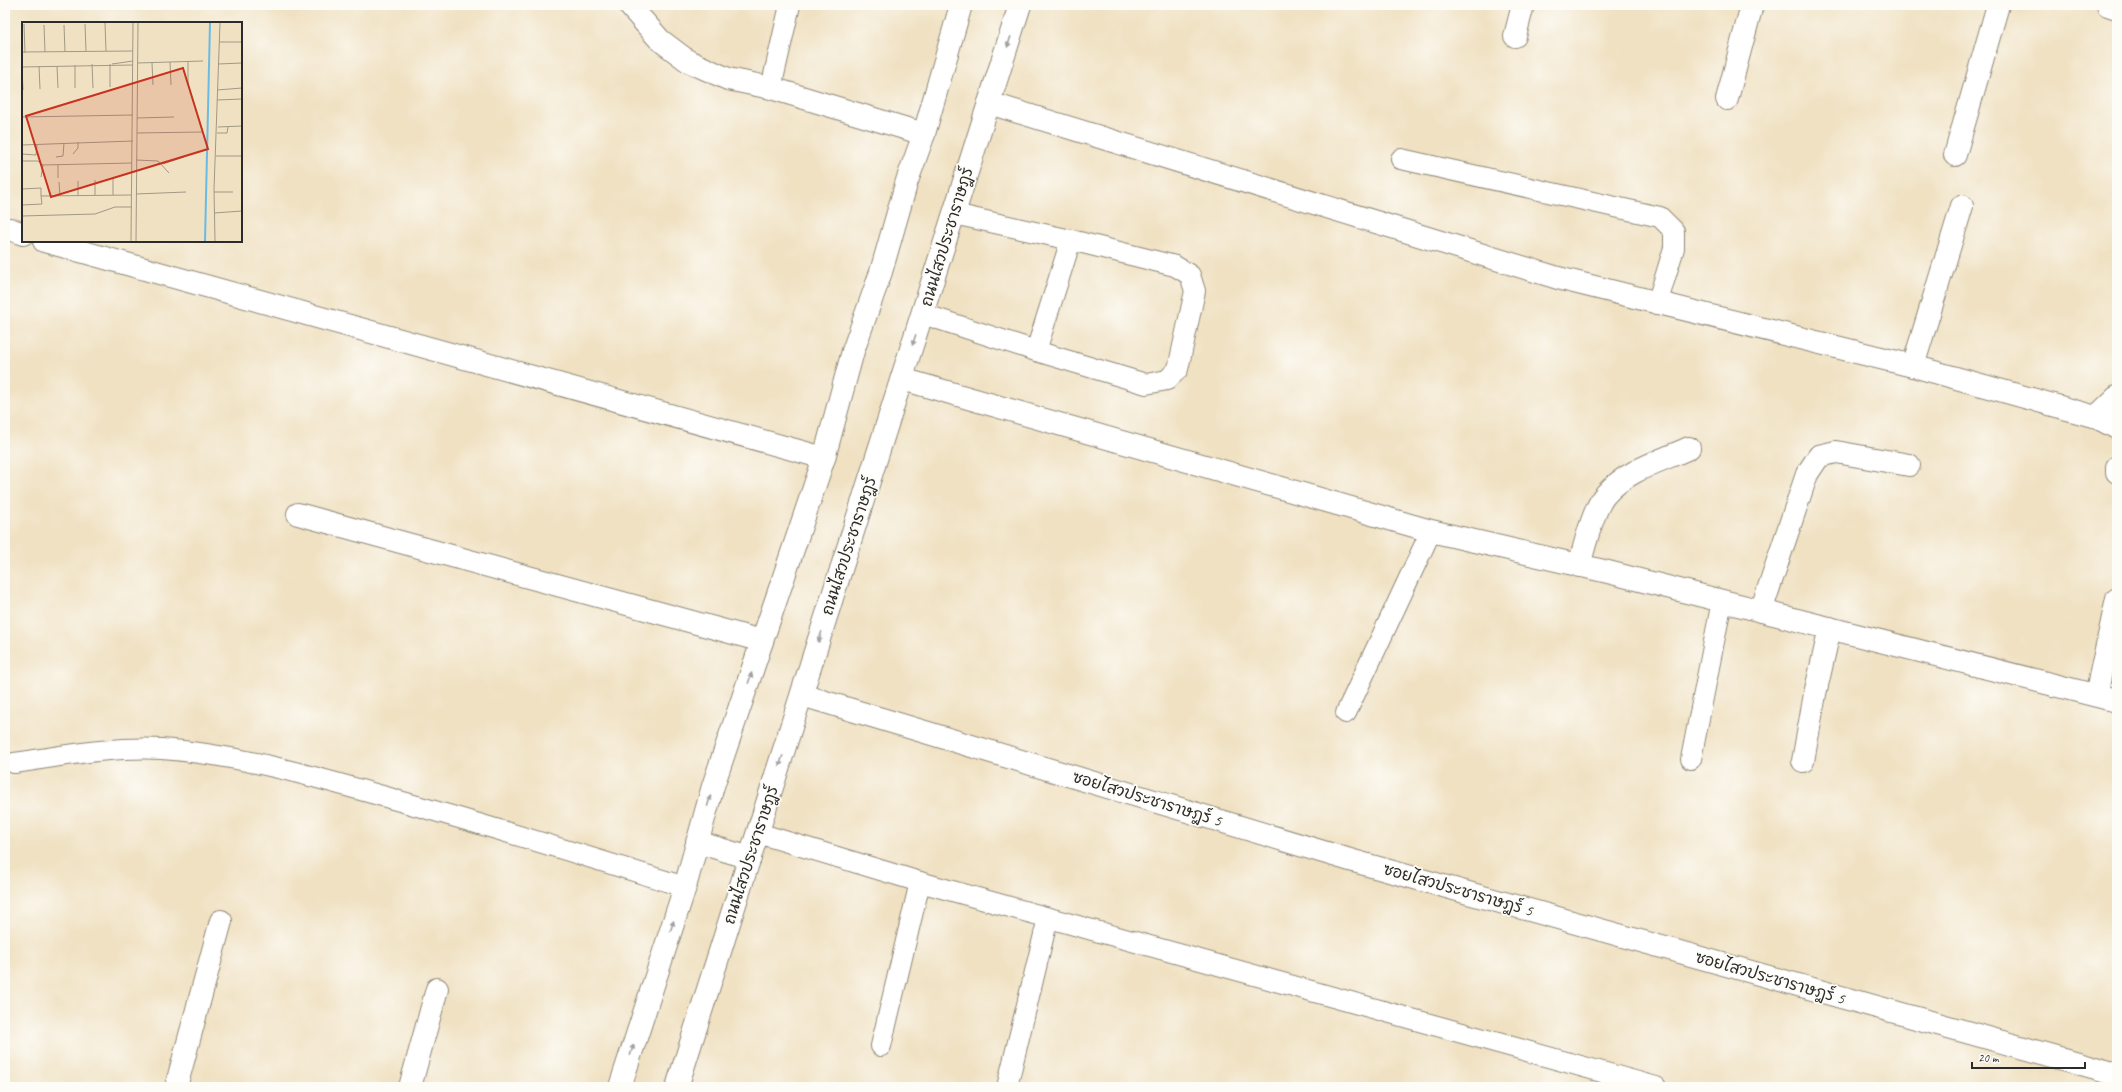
<svg xmlns="http://www.w3.org/2000/svg" width="2122" height="1092" font-family="Caveat,'Playpen Sans Thai',sans-serif">
<style>
.lines{fill:none;stroke-linecap:round;stroke-linejoin:round}
.lane-casing{stroke:#8e8676;stroke-width:22}
.street-casing{stroke:#8e8676;stroke-width:24}
.secondary-casing{stroke:#8e8676;stroke-width:24}
.lane{stroke:#fff;stroke-width:20}
.street{stroke:#fff;stroke-width:22}
.secondary{stroke:#fff;stroke-width:22}
.oneway{fill:#a0a0a0}
.labels{text-anchor:middle;dominant-baseline:central;stroke-width:3.5;stroke-linejoin:round;paint-order:stroke}
.street-label{font-size:16px;fill:#2b2b2b;stroke:#fdfcf7}
.inset-river{fill:none;stroke:#69bbe5;stroke-width:2}
.inset-road{fill:none;stroke:#a19886;stroke-width:1}
.view{fill:#c8321e;fill-opacity:0.15;stroke:#c8321e;stroke-width:2}
.inset-edge{fill:none;stroke:#2b2b2b;stroke-width:2}
</style>
<rect width="100%" height="100%" fill="#fdfcf7"/>
<filter id="ink" filterUnits="userSpaceOnUse"><feTurbulence type="fractalNoise" baseFrequency=".025" numOctaves="2"/><feDisplacementMap in="SourceGraphic" scale="8" xChannelSelector="R" yChannelSelector="G"/><feConvolveMatrix kernelMatrix="1 2 1 2 8 2 1 2 1" color-interpolation-filters="sRGB"/></filter>
<filter id="wash" filterUnits="userSpaceOnUse"><feTurbulence type="fractalNoise" baseFrequency=".012" numOctaves="4" result="noise"/><feDisplacementMap in="SourceGraphic" scale="16" xChannelSelector="R" yChannelSelector="G"/><feGaussianBlur stdDeviation="0.9" result="paint"/><feColorMatrix in="noise" values="0 0 0 0 0 0 0 0 0 0 0 0 0 0 0 0 0 1.4 0 .05"/><feComposite in="paint" operator="in"/></filter>
<g filter="url(#wash)">
<rect width="100%" height="100%" fill="#f0e1c2"/>
</g>
<g filter="url(#ink)">
<g class="lines">
<defs>
<g id="lane">
<polyline points="771,88 790,5"/>
<polyline points="1401,159 1660,217 1674,231 1674,248 1657,304"/>
<polyline points="923,314 1036,351 1146,384 1167,380 1178,369 1195,291 1190,275 1175,266 1071,240 954,214"/>
<polyline points="1036,351 1071,240"/>
<polyline points="1346,713 1431,531"/>
<polyline points="1691,759 1722,601"/>
<path d="M14 763C62 756 113 746 162 749 243 755 319 778 396 800 493 827 589 857 685 887"/>
<polyline points="758,833 920,882 1656,1087"/>
<polyline points="881,1046 920,882"/>
<polyline points="1007,1087 1048,918"/>
</g>
<g id="street">
<polyline points="629,5 660,40 688,61 728,79 771,88 924,134"/>
<polyline points="2108,5 2117,8"/>
<polyline points="1515,36 1523,5"/>
<polyline points="1727,99 1752,5"/>
<polyline points="989,103 1558,278 1913,366 2096,417 2117,428"/>
<polyline points="1955,155 1998,5"/>
<polyline points="10,229 23,234"/>
<polyline points="44,241 824,458"/>
<polyline points="1913,366 1962,206"/>
<polyline points="902,379 1431,531 1608,572 2117,701"/>
<polyline points="2096,417 2117,397"/>
<polyline points="2117,467 2117,472"/>
<polyline points="298,514 762,641"/>
<path d="M1579 566C1584 548 1593 508 1606 494 1627 470 1661 461 1689 448"/>
<polyline points="1761,611 1807,474 1819,456 1836,452 1909,465"/>
<polyline points="802,695 1350,860 2117,1074"/>
<polyline points="2096,695 2117,599"/>
<polyline points="1803,761 1815,694 1830,628"/>
<polyline points="176,1087 221,921"/>
<polyline points="410,1087 437,989"/>
</g>
<g id="secondary">
<polyline points="697,842 750,858"/>
<polyline points="620,1087 685,887 713,786 824,458 853,351 881,272 907,181 924,134 961,5"/>
<polyline points="677,1087 1020,5"/>
</g>
</defs>
<use href="#lane" class="lane-casing"/>
<use href="#street" class="street-casing"/>
<use href="#secondary" class="secondary-casing"/>
<use href="#lane" class="lane"/>
<use href="#street" class="street"/>
<use href="#secondary" class="secondary"/>
</g>
<defs><path id="oneway-solid" d="M-6-.8H1V-3.2L6.5 0L1 3.2V.8H-6Z"/></defs>
<g class="oneway">
<use href="#oneway-solid" transform="translate(1009 42) rotate(108)"/>
<use href="#oneway-solid" transform="translate(914 340) rotate(108)"/>
<use href="#oneway-solid" transform="translate(820 637) rotate(108)"/>
<use href="#oneway-solid" transform="translate(750 678) rotate(-72)"/>
<use href="#oneway-solid" transform="translate(781 761) rotate(108)"/>
<use href="#oneway-solid" transform="translate(709 801) rotate(-74)"/>
<use href="#oneway-solid" transform="translate(672 926) rotate(-72)"/>
<use href="#oneway-solid" transform="translate(632 1050) rotate(-72)"/>
</g>
</g>
<g class="labels">
<g class="street-label">
<text transform="translate(947 237) rotate(-73)">ถนนไสวประชาราษฎร์</text>
<text transform="translate(849 546) rotate(-72)">ถนนไสวประชาราษฎร์</text>
<text transform="translate(1147 799) rotate(17)">ซอยไสวประชาราษฎร์ 5</text>
<text transform="translate(751 855) rotate(-72)">ถนนไสวประชาราษฎร์</text>
<text transform="translate(1458 890) rotate(16)">ซอยไสวประชาราษฎร์ 5</text>
<text transform="translate(1770 978) rotate(16)">ซอยไสวประชาราษฎร์ 5</text>
</g>
</g>
<g transform="translate(22 22)">
<rect width="220" height="220" fill="#f0e1c2"/>
<path class="inset-river" d="M183 219 188 1"/>
<path class="inset-road" d="M83 1 84 29M2 2 3 31M63 2 64 29M22 3 23 30M42 3 43 30M197 20H220M0 30 111 29M148 40 149 63M166 40V62M115 41 181 39M130 41 131 63M70 42 71 66M88 42V65M90 42 111 39M196 42 220 41M53 43V66M17 44 18 67M35 44 36 66M0 45 111 43M0 46 1 68M195 68 220 66M195 78 220 77M0 95 111 93M115 96 152 95M196 105 220 104M115 111 180 110M195 111H205L206 105M0 123 111 119M0 132 14 133 15 123M51 132 56 126V120M194 134H220M34 135 41 134 42 121M114 138 136 139 147 151M0 139H16L21 143 110 141M141 142 162 135M36 143V156M19 155 21 143M91 157V173M73 158V173M56 159V174M37 160 38 174M0 167 19 166V174M192 170H211M114 172 164 170M0 183 20 182 19 174 110 173M192 191 220 189M0 194 73 192 93 185H110M109 219 111 1M114 219 116 1M193 219 192 167 198 1"/>
<path class="view" d="M161 46 186 127 29 175 4 94Z"/>
<rect width="220" height="220" class="inset-edge"/>
</g>
<rect width="2122" height="1092" fill="none" stroke="#fdfcf7" stroke-width="20"/>
<path d="M1972 1062v6h113v-6" fill="none" stroke="#2b2b2b" stroke-width="2"/>
<text x="1978" y="1062" font-size="12" fill="#2b2b2b" stroke="#fdfcf7" stroke-width="3" paint-order="stroke">20 m</text>
</svg>
